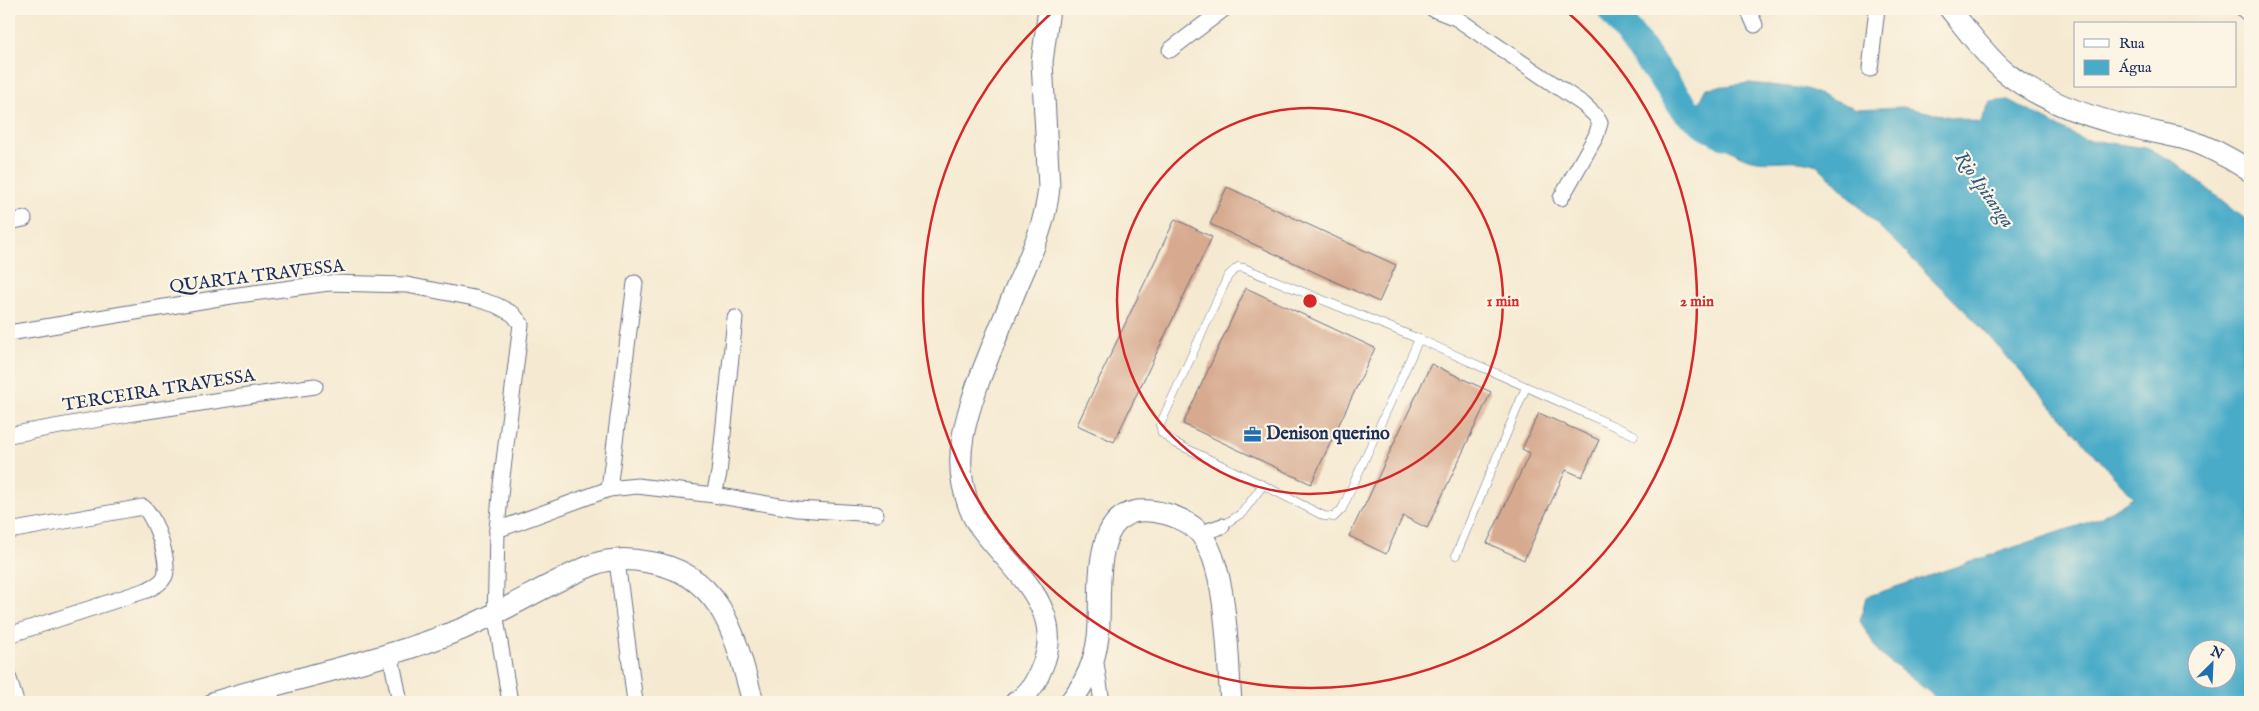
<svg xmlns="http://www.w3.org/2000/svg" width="2259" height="711" font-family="'IM FELL English',serif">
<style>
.water{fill:#49abc8;stroke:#326d93;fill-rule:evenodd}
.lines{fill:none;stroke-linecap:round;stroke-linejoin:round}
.river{stroke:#49abc8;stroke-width:29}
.building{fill:#d7aa90}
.lane-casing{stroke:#677086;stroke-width:9}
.street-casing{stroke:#677086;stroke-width:17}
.secondary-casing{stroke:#677086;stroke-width:23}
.lane{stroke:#fff;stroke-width:8}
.street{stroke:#fff;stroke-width:15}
.secondary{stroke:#fff;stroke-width:21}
.ring{fill:none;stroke:#d62828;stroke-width:2.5}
.labels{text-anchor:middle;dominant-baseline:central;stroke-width:4.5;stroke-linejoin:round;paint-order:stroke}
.street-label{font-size:18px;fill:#1b2f5e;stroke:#fcf5e5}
.poi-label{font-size:18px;font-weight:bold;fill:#1b2f5e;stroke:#fcf5e5;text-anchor:start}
.water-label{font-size:19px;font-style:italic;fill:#2b5a83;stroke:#fcf5e5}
.centre{fill:#d62828;stroke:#fcf5e5;stroke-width:2.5}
.ring-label{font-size:15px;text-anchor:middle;font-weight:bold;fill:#d62828;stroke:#fcf5e5;stroke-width:4.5;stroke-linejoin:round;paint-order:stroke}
</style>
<rect width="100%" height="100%" fill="#fcf5e5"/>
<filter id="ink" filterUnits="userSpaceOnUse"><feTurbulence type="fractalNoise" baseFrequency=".02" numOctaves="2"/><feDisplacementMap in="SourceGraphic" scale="10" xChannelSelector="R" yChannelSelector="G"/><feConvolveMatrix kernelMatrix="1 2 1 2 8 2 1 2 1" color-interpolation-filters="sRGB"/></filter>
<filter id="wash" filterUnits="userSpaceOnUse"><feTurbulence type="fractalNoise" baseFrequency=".0096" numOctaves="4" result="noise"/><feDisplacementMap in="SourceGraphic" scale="20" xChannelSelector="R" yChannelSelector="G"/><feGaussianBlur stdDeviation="1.12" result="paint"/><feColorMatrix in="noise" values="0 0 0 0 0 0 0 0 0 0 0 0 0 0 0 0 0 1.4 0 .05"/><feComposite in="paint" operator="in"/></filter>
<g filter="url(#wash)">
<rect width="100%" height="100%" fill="#f5ead1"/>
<path class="water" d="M1750 83 1806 89 1857 109 1903 107 1980 123 1990 102 2008 100 2082 139 2146 148 2173 161 2250 223V702H1942L1880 654 1860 621 1866 597 2098 519 2133 497 1975 321 1817 165C1792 156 1774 165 1752 160 1735 157 1704 132 1690 121L1707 88ZM2196 648H2226V678H2196Z"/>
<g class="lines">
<polyline class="river" points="1611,9 1686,110 1709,127 1725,135"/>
</g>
<g id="blocks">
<g class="building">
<polygon points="1227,187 1396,265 1379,302 1210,224"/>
<polygon points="1175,219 1212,237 1114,442 1077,425"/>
<polygon points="1246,288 1375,348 1311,484 1183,424"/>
<polygon points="1431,364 1491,392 1427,528 1403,516 1386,554 1349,536 1363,507 1364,507"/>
<polygon points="1539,413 1599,440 1582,477 1566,470 1524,560 1487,543 1530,453 1522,449"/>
</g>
</g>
</g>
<g filter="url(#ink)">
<use href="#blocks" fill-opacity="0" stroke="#677086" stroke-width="1"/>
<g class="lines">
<defs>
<g id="lane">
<polyline points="1419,339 1244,268 1238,267 1228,276 1160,425 1162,433 1175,443 1263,485 1324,516 1334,517 1342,509 1419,339 1634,435"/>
<polyline points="1222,526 1242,513 1263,485"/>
<polyline points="1456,555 1526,387"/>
</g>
<g id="street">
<polyline points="1433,9 1456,18 1583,104 1595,115 1600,123 1596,136 1561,198"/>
<polyline points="1748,9 1755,25"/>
<polyline points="2243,9 2250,15"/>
<polyline points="1170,50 1224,9"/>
<polyline points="1870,69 1877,9"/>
<polyline points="9,222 24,219"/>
<polyline points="9,333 231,296 329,283 407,285 474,298 496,305 513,314 521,324 501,485 497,530 496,582 495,613 510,702"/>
<polyline points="9,435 134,413 315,386"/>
<polyline points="609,489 635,283"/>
<polyline points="714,495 719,473 735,318"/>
<polyline points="497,530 609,489 637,486 714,495 798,509 876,514"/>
<path d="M9 531 143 507C155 516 170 561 165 576 161 584 154 586 147 590L9 635"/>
<polyline points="1202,533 1222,526"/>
<polyline points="617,561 635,702"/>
<polyline points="390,653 400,702"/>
<polyline points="1095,657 1102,702"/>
<polyline points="9,679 16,702"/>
<polyline points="270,686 272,702"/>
</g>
<g id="secondary">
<path d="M1950 9C1967 30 1984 54 2005 72 2036 97 2077 113 2115 123 2137 129 2160 133 2182 138 2206 145 2229 157 2250 171"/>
<path d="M215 702C297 677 383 661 462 629 508 610 549 582 595 564 610 558 632 559 648 562 724 573 736 640 753 702"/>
<path d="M1016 702C1030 693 1036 682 1042 667 1068 607 1008 567 978 524 970 514 966 498 963 485 956 451 966 418 977 386 990 351 1004 318 1018 284 1032 252 1046 222 1049 187L1042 62 1049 9"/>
<path d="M1070 702C1085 684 1095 661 1098 637 1103 601 1088 518 1138 511 1156 509 1178 516 1192 526 1229 551 1227 659 1231 702"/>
</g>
</defs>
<use href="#lane" class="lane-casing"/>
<use href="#street" class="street-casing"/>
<use href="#secondary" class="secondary-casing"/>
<use href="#lane" class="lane"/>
<use href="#street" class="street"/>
<use href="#secondary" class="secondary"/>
</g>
</g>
<g class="ring">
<circle cx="1310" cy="301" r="193"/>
<path d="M1564 9A387 387 0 1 1 1056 9"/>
</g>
<defs>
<symbol id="office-bare" viewBox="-9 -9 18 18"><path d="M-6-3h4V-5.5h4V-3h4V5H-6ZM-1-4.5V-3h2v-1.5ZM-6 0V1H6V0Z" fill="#1f6fb2" stroke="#fcf5e5" stroke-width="2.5" paint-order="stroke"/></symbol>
</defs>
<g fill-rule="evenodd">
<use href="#office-bare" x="1240" y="422" width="25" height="25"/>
</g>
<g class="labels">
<g class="street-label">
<text transform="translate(257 277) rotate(-7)">QUARTA TRAVESSA</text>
<text transform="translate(159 391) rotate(-9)">TERCEIRA TRAVESSA</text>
</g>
<g class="poi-label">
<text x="1266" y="434">Denison querino</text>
</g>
<g class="water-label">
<text transform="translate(1984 190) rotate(55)">Rio Ipitanga</text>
</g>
</g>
<circle cx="1310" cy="301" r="8" class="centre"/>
<g class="ring-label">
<text x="1503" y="306">1 min</text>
<text x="1697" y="306">2 min</text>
</g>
<rect width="2259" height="711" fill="none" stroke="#fcf5e5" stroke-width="30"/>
<rect x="2074" y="22" width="162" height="65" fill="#fcf5e5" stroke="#a2a6af"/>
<rect x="2084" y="39" width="25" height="8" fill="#ffffff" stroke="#a2a6af"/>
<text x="2119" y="48" font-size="15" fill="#1b2f5e">Rua</text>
<rect x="2084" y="60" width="25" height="15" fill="#49abc8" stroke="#a2a6af"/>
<text x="2119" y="72" font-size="15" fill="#1b2f5e">Água</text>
<g transform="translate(2212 664) rotate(24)"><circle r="24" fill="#fcf5e5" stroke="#a2a6af"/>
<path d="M0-4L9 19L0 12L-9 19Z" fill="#1f6fb2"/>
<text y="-8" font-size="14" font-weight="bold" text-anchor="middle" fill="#1b2f5e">N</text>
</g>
</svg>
